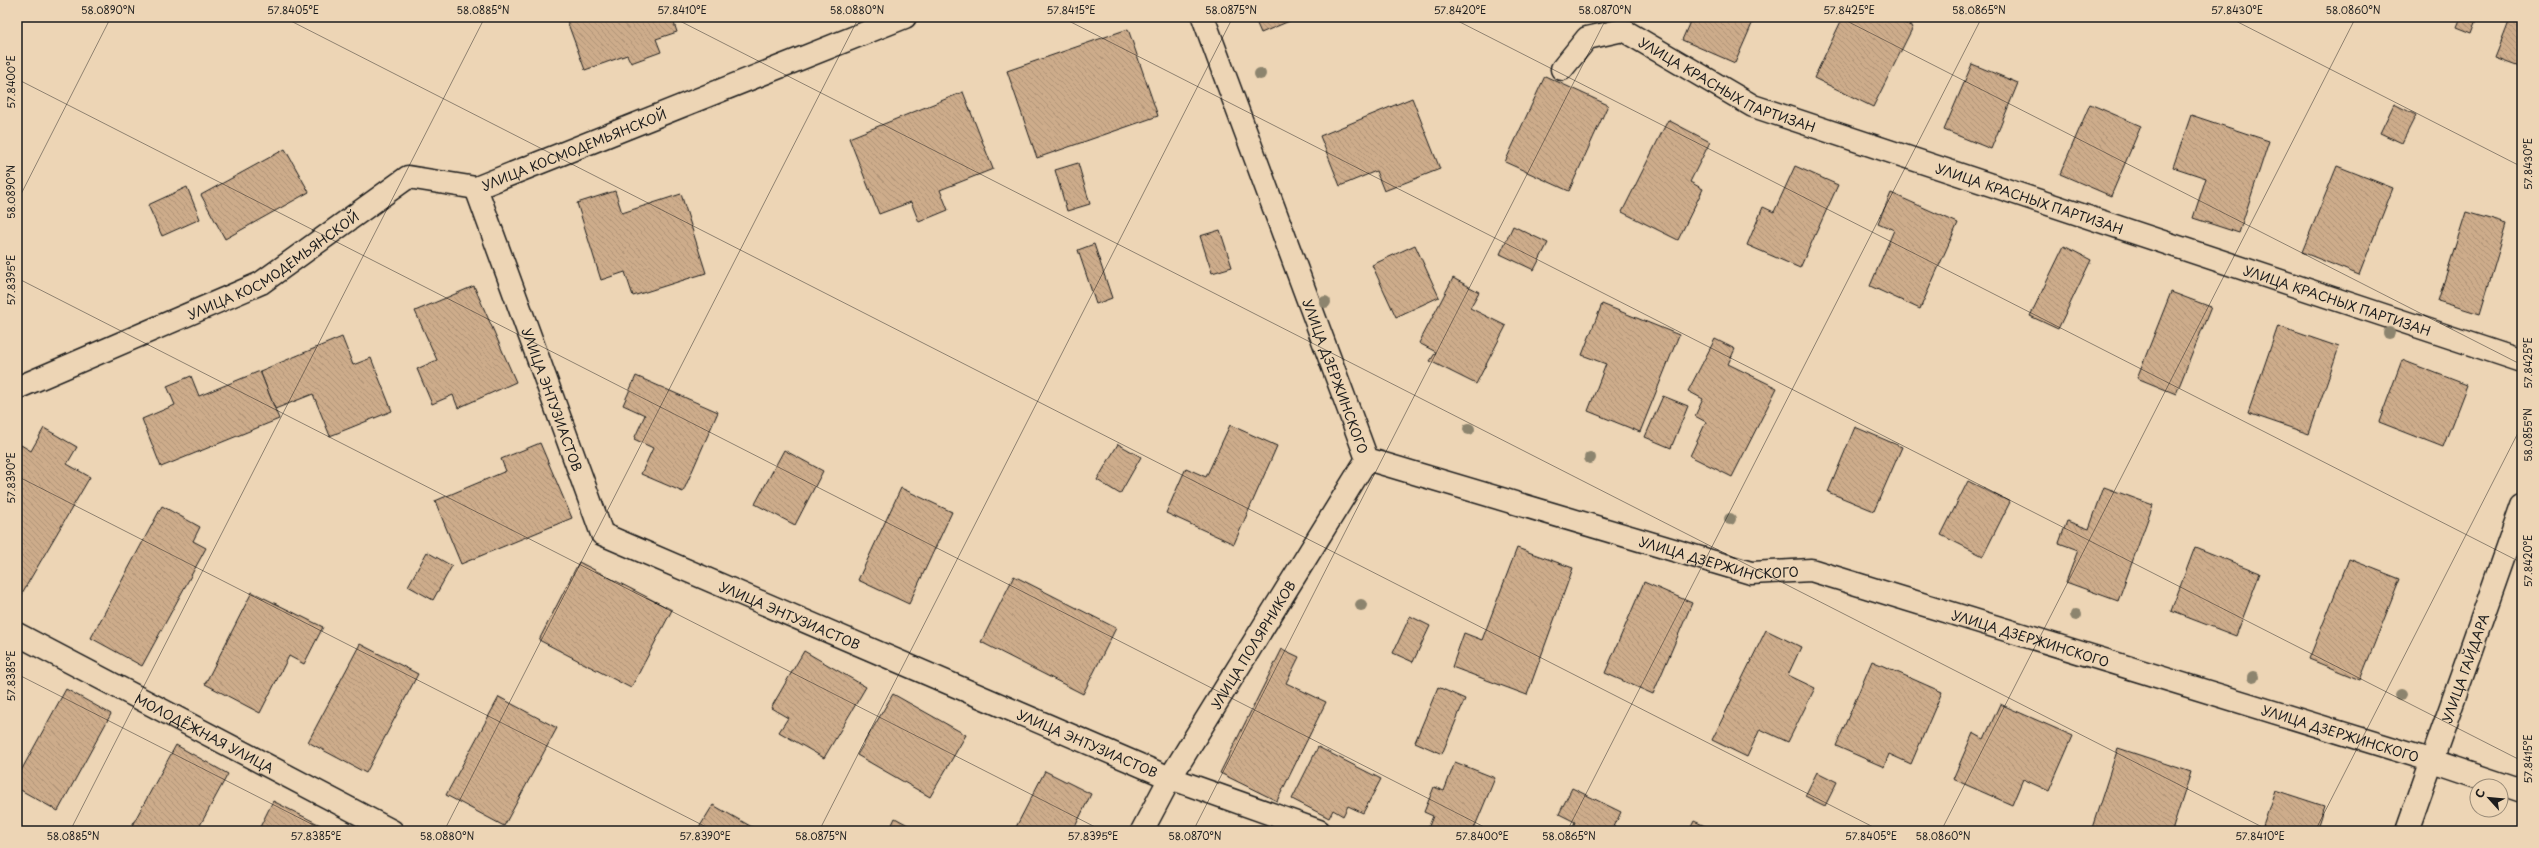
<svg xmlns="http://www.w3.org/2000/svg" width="2539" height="848" font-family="'Playpen Sans',sans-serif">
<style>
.building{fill:url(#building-back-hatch);stroke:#1c1c1c}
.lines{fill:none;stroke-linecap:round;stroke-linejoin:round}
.minor-casing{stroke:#1c1c1c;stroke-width:25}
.minor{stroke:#edd5b5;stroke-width:22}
.tree{fill:#8c846e}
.ticks{fill:none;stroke:#1c1c1c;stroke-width:1;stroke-opacity:0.45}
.labels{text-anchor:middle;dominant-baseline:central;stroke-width:4;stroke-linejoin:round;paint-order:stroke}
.street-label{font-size:13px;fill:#1c1c1c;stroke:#edd5b5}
.neatline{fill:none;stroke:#1c1c1c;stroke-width:1.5}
.ticks-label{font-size:10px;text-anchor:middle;fill:#1c1c1c}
</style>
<defs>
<pattern id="building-back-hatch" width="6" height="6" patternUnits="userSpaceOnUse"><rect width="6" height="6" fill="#cdac8b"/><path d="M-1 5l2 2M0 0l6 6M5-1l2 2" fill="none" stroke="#af9377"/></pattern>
</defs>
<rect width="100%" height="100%" fill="#edd5b5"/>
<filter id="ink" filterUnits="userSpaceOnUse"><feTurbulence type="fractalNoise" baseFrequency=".025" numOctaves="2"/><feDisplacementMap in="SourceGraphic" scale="8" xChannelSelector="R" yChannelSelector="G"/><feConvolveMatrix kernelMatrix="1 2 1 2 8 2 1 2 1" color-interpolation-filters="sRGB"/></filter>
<g filter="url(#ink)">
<g class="building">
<polygon points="576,17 672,17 677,32 656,39 661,52 631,63 627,55 585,70 567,21"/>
<polygon points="1254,17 1299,17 1261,33"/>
<polygon points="1692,17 1755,17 1735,63 1682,40"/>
<polygon points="1843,17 1892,17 1913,27 1873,107 1814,78"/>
<polygon points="2461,17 2478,17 2472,33 2457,27"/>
<polygon points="2511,17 2522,17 2522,68 2495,58"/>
<polygon points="1128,29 1158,116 1037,158 1007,71"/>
<polygon points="1972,64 2018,83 1991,149 1944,130"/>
<polygon points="1545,76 1608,105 1569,191 1505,162"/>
<polygon points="963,92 993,169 940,190 948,210 919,222 911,202 879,214 849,138"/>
<polygon points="1412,98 1440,169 1384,191 1376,171 1340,186 1320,136"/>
<polygon points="2090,104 2141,126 2111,196 2060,174"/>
<polygon points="2394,104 2416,115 2402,143 2380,133"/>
<polygon points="2191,115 2269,141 2239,233 2193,218 2206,178 2173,167"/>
<polygon points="1668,120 1710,142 1690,182 1703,189 1678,240 1622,212"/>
<polygon points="285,149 309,192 225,239 201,195"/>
<polygon points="1078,163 1090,204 1067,211 1055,170"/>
<polygon points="1795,166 1838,185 1800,268 1747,245 1763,207 1774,212"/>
<polygon points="2337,166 2393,188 2359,275 2302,252"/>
<polygon points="187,187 200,219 162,236 148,205"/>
<polygon points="615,191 622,213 681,194 706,273 633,296 625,272 601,280 577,203"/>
<polygon points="1891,193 1958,223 1920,309 1870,286 1894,230 1878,223"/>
<polygon points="2466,212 2507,224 2480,314 2438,301"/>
<polygon points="1513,226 1548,243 1534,270 1500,254"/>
<polygon points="1220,230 1232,267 1212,273 1200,236"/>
<polygon points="1094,244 1112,298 1096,304 1078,250"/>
<polygon points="1415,245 1439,297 1396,317 1372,265"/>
<polygon points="2064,246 2091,260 2058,329 2030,316"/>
<polygon points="1453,278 1479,292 1470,308 1506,326 1476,384 1430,361 1436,352 1419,343"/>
<polygon points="474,286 516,382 458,408 453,395 432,404 417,369 437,360 415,311"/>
<polygon points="2171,292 2211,307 2176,394 2137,378"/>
<polygon points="1602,304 1679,335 1640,432 1588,411 1606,364 1582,355"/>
<polygon points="2278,326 2339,347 2309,434 2248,413"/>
<polygon points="342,337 353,365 371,358 392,411 330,436 313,394 275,409 260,371"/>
<polygon points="1715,339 1735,349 1728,364 1777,388 1732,477 1690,456 1706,422 1695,416 1703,399 1688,391"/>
<polygon points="2402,360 2467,385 2443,447 2379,422"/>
<polygon points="260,371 279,419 161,467 142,419 175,405 167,386 191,376 199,396"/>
<polygon points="636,376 718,412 683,492 641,474 653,448 634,439 645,415 623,405"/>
<polygon points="1663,396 1688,406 1671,448 1645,437"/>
<polygon points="1230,425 1277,446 1234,544 1166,513 1186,468 1206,477"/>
<polygon points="1855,427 1902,447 1874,511 1828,492"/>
<polygon points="44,428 77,447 67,464 90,477 18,600 17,452 21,445 31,451"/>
<polygon points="540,443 572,518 461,564 435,501 506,471 501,459"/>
<polygon points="1118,444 1141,457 1120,494 1097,480"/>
<polygon points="784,450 823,471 795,525 755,504"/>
<polygon points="1968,481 2010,502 1983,556 1941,535"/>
<polygon points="2104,487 2153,505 2118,601 2066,582 2078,550 2059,543 2067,521 2089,529"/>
<polygon points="901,488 952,512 909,604 858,580"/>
<polygon points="162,506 200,527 193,541 206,548 142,666 91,638"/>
<polygon points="2195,547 2260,573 2236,636 2171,611"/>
<polygon points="1517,548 1573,568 1527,695 1452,667 1464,633 1482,640"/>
<polygon points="427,552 452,566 433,600 408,586"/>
<polygon points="2349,559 2400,579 2360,680 2309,659"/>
<polygon points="579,562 672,610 631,688 539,640"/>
<polygon points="1014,576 1116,628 1083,694 981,642"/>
<polygon points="1644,582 1692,603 1653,694 1605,673"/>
<polygon points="252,592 323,627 304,664 289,656 260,713 205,684"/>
<polygon points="1410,616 1430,626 1413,662 1393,653"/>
<polygon points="1766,630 1801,647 1788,675 1815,688 1788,742 1760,729 1747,757 1712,740"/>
<polygon points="360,644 418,674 366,773 308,742"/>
<polygon points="1282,649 1299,657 1286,683 1326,702 1277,801 1220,773"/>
<polygon points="804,651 866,687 824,758 779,732 788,718 771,708"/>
<polygon points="1872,661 1942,692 1911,764 1889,754 1884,767 1836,746"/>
<polygon points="1438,687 1465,699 1442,754 1415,742"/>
<polygon points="66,689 111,714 58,811 17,788 17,778"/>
<polygon points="893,694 966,735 930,797 857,755"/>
<polygon points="499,697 557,728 504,826 446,795"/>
<polygon points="2000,704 2073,736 2049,791 2023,779 2012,805 1953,779 1973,733 1984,739"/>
<polygon points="176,745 228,774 197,831 129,831"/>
<polygon points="1318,747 1381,779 1363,813 1348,806 1343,816 1333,810 1329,818 1292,799"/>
<polygon points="2118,748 2191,772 2172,831 2101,831 2092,828"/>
<polygon points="1455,762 1495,778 1473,831 1427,831 1433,816 1424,812 1434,787 1444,791"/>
<polygon points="1045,771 1091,794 1073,831 1014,831"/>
<polygon points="1817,772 1837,782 1825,806 1805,796"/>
<polygon points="1572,788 1621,812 1612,831 1571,831 1575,822 1559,814"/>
<polygon points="2275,790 2324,806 2316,831 2261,831"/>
<polygon points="273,801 332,831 258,831"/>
<polygon points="713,805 759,831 697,831"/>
<polygon points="895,818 919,831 889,831"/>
<polygon points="1694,821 1716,831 1689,831"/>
</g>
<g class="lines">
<defs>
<g id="minor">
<path id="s1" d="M1203 17 1367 459 1751 573 1811 570 2433 761 2522 791"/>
<path id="s2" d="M1562 69 1587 38 1623 30 1753 106 2522 361"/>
<path id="s3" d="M476 188 602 534 1170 778 1319 831"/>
<path id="s4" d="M17 388 261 283 408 177 476 188 905 17"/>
<path id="s5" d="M17 634 392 831"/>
<path id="s6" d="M1142 831 1170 778 1367 459"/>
<path id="s7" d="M2407 831 2522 505"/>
</g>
</defs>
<use href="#minor" class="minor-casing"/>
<use href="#minor" class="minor"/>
</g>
<g class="tree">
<circle cx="1260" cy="74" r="6"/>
<circle cx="1325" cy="302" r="6"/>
<circle cx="2389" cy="333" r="6"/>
<circle cx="1469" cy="429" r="6"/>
<circle cx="1590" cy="458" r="6"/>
<circle cx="1730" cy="519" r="6"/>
<circle cx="1361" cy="605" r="6"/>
<circle cx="2076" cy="615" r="6"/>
<circle cx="2253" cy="677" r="6"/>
<circle cx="2400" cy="695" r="6"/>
</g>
</g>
<path class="ticks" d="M283 17 1881 831M672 17 2270 831M1061 17 2522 761M1450 17 2522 563M1839 17 2522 365M2228 17 2522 167M17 79 1492 831M17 202 111 17M17 278 1103 831M17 476 714 831M17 674 325 831M70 831 485 17M444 831 859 17M819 831 1233 17M1193 831 1607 17M1567 831 1982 17M1941 831 2356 17M2315 831 2522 425"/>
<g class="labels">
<g class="street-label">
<text stroke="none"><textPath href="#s2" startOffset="195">УЛИЦА КРАСНЫХ ПАРТИЗАН</textPath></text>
<text stroke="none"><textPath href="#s4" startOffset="621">УЛИЦА КОСМОДЕМЬЯНСКОЙ</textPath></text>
<text stroke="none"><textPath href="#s2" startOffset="519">УЛИЦА КРАСНЫХ ПАРТИЗАН</textPath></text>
<text stroke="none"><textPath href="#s4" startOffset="285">УЛИЦА КОСМОДЕМЬЯНСКОЙ</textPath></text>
<text stroke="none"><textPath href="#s2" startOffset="843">УЛИЦА КРАСНЫХ ПАРТИЗАН</textPath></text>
<text stroke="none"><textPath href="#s1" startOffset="383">УЛИЦА ДЗЕРЖИНСКОГО</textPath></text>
<text stroke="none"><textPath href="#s3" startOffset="225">УЛИЦА ЭНТУЗИАСТОВ</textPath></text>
<text stroke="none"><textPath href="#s1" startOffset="838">УЛИЦА ДЗЕРЖИНСКОГО</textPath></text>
<text stroke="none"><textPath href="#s3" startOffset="573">УЛИЦА ЭНТУЗИАСТОВ</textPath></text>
<text stroke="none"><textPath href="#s1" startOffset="1162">УЛИЦА ДЗЕРЖИНСКОГО</textPath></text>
<text stroke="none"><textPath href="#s6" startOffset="217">УЛИЦА ПОЛЯРНИКОВ</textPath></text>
<text stroke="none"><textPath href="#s7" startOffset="173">УЛИЦА ГАЙДАРА</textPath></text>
<text stroke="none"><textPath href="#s5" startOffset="212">МОЛОДЁЖНАЯ УЛИЦА</textPath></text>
<text stroke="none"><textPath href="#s1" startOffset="1486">УЛИЦА ДЗЕРЖИНСКОГО</textPath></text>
<text stroke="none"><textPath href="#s3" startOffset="897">УЛИЦА ЭНТУЗИАСТОВ</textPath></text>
</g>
</g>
<rect width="2539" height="848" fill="none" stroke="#edd5b5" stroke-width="44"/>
<g transform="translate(2489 798) rotate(297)"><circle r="19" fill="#edd5b5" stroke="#998b78"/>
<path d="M0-3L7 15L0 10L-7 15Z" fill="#1c1c1c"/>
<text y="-6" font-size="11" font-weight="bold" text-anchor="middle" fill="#1c1c1c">С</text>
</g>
<rect x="22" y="22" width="2495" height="804" class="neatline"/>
<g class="ticks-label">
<text x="108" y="14">58.0890°N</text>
<text x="293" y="14">57.8405°E</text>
<text x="483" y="14">58.0885°N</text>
<text x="682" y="14">57.8410°E</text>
<text x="857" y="14">58.0880°N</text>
<text x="1071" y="14">57.8415°E</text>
<text x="1231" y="14">58.0875°N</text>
<text x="1460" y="14">57.8420°E</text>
<text x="1605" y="14">58.0870°N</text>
<text x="1849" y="14">57.8425°E</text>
<text x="1979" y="14">58.0865°N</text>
<text x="2237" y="14">57.8430°E</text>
<text x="2353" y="14">58.0860°N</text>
<text transform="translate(11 82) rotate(-90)" y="4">57.8400°E</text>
<text transform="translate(2528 164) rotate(-90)" y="4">57.8430°E</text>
<text transform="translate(11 192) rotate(-90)" y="4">58.0890°N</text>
<text transform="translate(11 280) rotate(-90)" y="4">57.8395°E</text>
<text transform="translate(2528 363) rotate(-90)" y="4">57.8425°E</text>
<text transform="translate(2528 435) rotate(-90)" y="4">58.0855°N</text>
<text transform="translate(11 478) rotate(-90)" y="4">57.8390°E</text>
<text transform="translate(2528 561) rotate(-90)" y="4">57.8420°E</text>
<text transform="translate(11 676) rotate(-90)" y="4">57.8385°E</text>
<text transform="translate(2528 759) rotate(-90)" y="4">57.8415°E</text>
<text x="73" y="840">58.0885°N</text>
<text x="316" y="840">57.8385°E</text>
<text x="447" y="840">58.0880°N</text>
<text x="705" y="840">57.8390°E</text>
<text x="821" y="840">58.0875°N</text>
<text x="1093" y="840">57.8395°E</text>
<text x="1195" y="840">58.0870°N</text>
<text x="1482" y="840">57.8400°E</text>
<text x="1569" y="840">58.0865°N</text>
<text x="1871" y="840">57.8405°E</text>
<text x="1943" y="840">58.0860°N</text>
<text x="2260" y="840">57.8410°E</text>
</g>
</svg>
